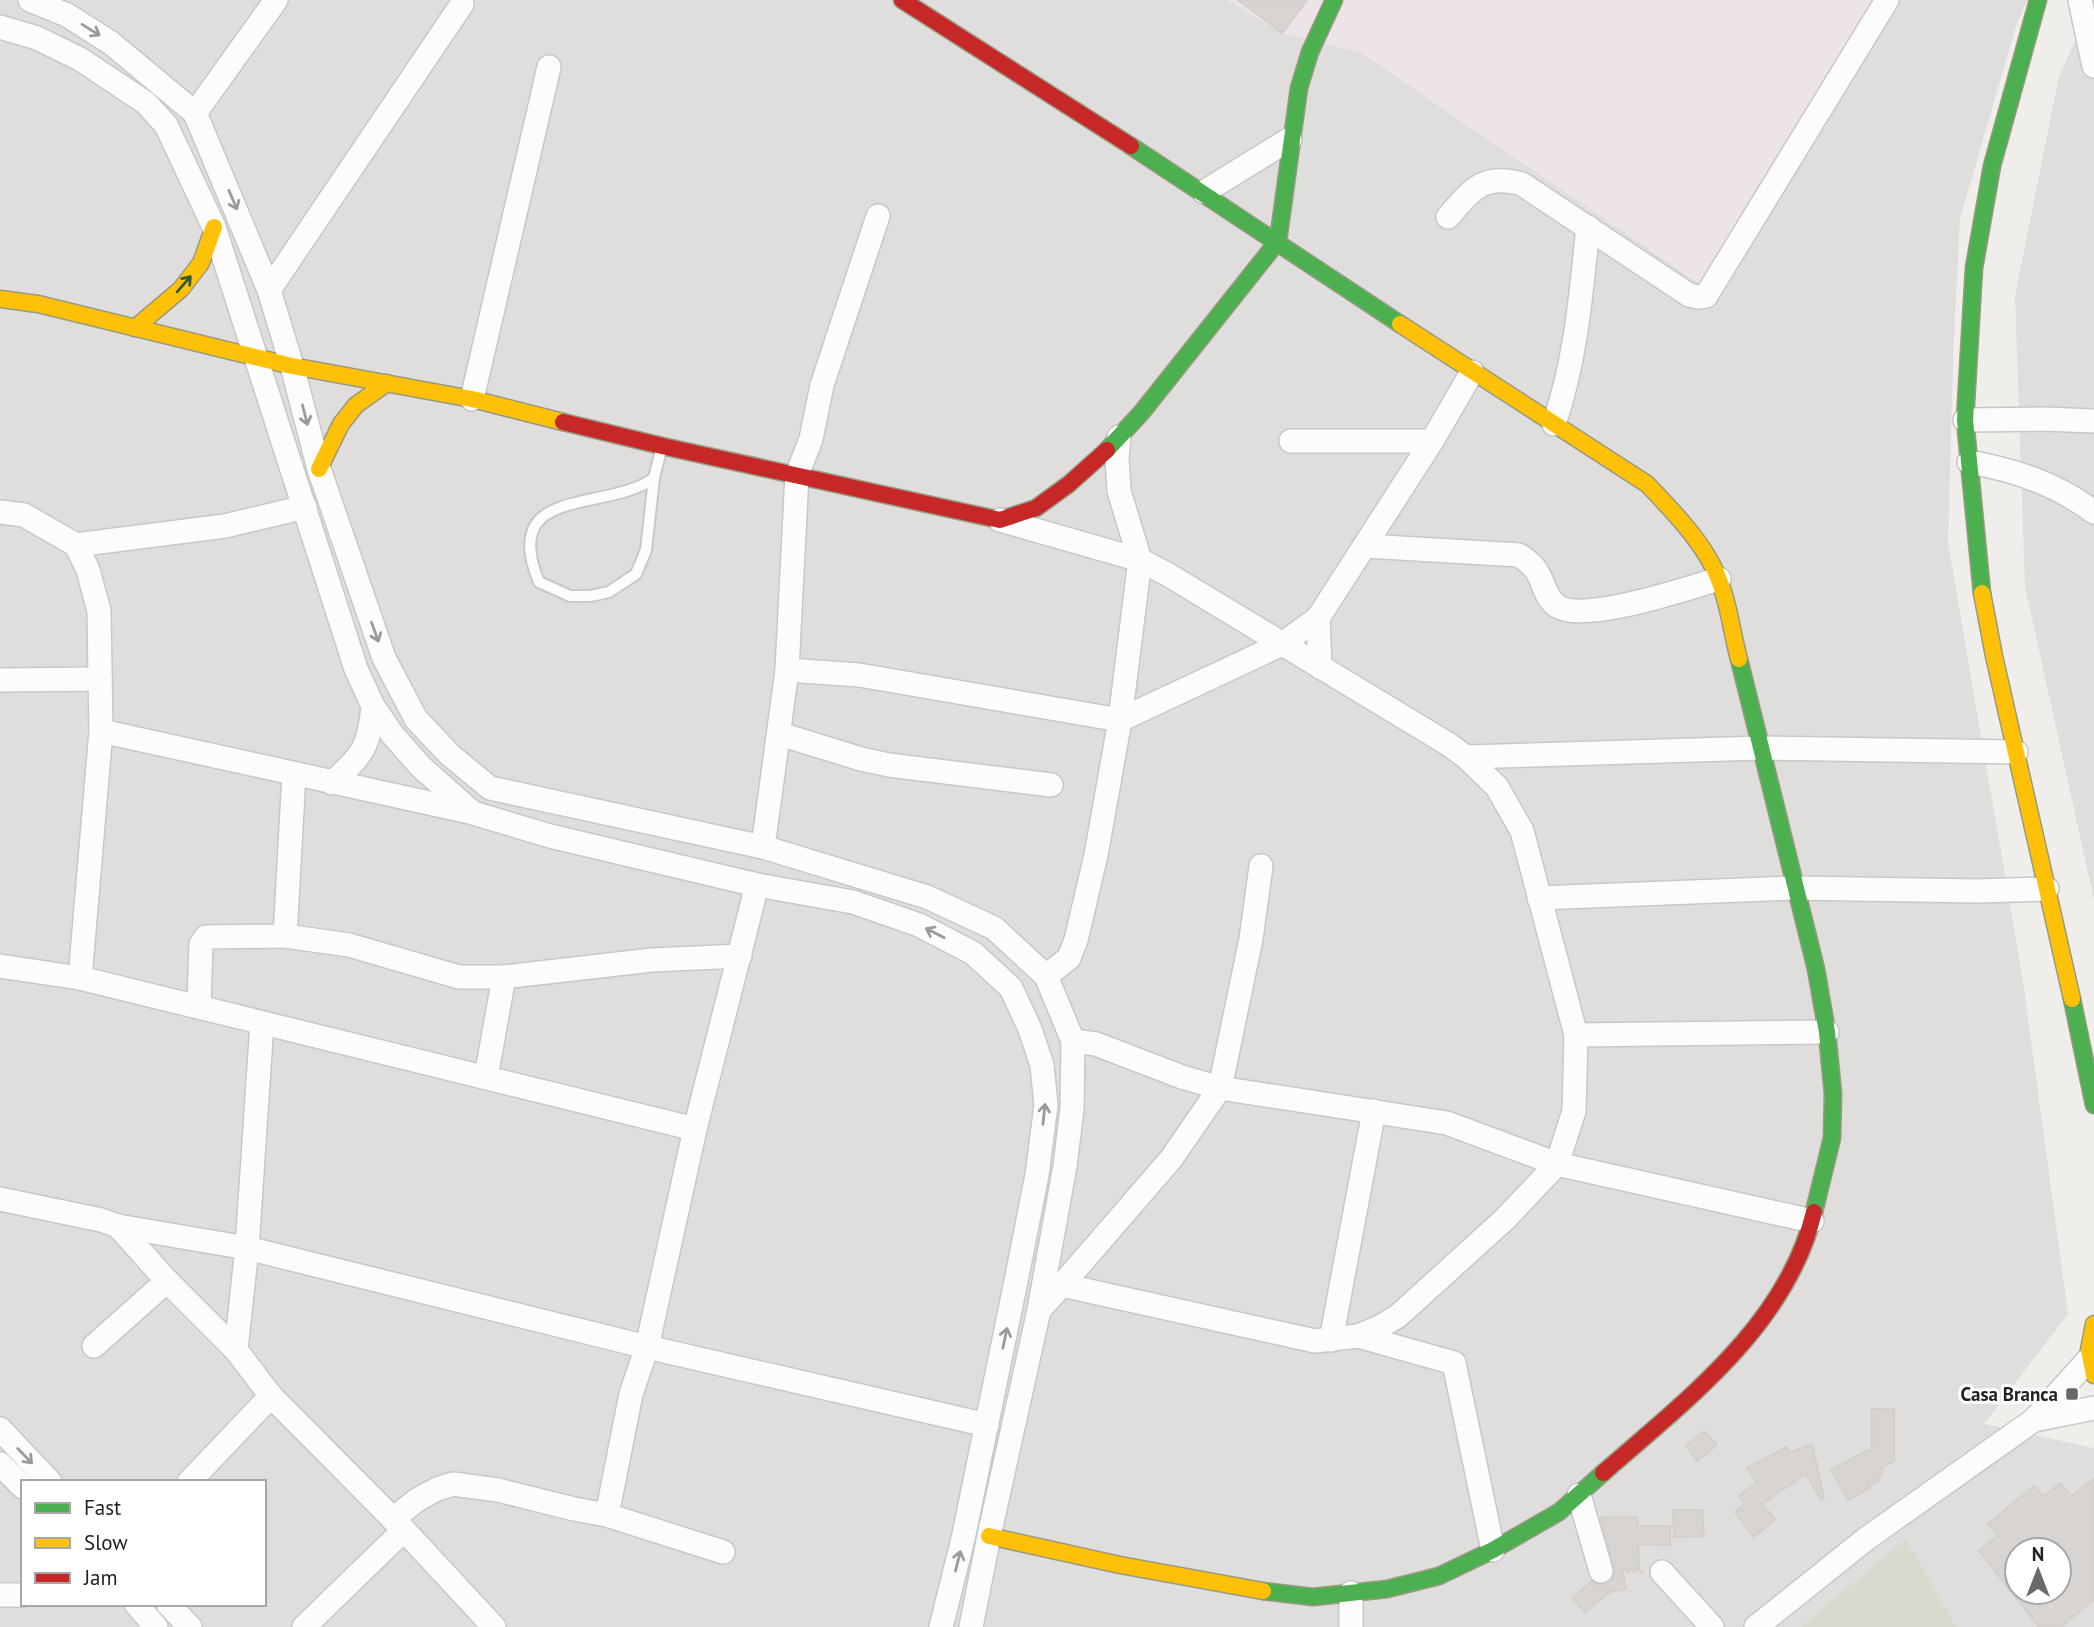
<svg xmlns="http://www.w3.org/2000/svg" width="2094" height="1627" font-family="'PT Sans',sans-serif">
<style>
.residential{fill:#dfdedc;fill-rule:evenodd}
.industrial{fill:#ede4e9}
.construction{fill:#d9d9cd}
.building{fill:#d7d4d2;stroke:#d3d0cc;stroke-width:2;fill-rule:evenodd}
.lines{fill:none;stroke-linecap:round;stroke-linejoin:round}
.lane-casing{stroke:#c9c8c7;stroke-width:14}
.street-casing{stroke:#c9c8c7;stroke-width:26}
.fast-casing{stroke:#999a82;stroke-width:19}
.slow-casing{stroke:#999a82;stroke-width:19}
.jam-casing{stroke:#999a82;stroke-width:19}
.path{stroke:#dccecd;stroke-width:3.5;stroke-dasharray:3.5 3.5;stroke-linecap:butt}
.lane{stroke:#fdfcfc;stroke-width:10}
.street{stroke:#fdfcfc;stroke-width:23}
.fast{stroke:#4caf50;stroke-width:16}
.slow{stroke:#ffc107;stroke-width:16}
.jam{stroke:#c62828;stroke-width:16}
.oneway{stroke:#9a9a9a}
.oneway2{stroke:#335a34}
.poi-dot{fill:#6a6968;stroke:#fff;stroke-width:2.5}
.labels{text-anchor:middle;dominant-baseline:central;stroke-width:6;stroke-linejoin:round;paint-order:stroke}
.poi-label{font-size:19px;font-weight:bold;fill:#222;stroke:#fff;text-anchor:end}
</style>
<rect width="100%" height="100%" fill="#f0eeeb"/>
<g class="residential">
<path d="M0 0H1228L1282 33 1344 41 1712 292 1895 0H2027L2016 26 1960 219 1953 359 1948 543 2023 981 2068 1314 1984 1424 2094 1448V1627H0ZM23 1482H264V1604H23ZM2017 1550H2059V1592H2017Z"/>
<polygon points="2094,1 2094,900 2025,587 2015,296 2059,76"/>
</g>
<polygon class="industrial" points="1228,0 1895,0 1712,292 1362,53 1282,33"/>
<polygon class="construction" points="1906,1539 1956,1627 1801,1627"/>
<g class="building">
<polygon points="1238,0 1307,0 1282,33"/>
<polygon points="1872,1409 1894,1409 1894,1461 1884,1466 1878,1481 1868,1485 1870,1488 1848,1500 1831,1470 1867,1451 1872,1451"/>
<polygon points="1704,1431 1717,1445 1697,1461 1686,1446"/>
<polygon points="1812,1444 1824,1498 1821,1499 1806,1474 1762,1504 1775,1519 1754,1537 1735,1512 1745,1504 1739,1496 1757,1482 1747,1468 1787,1447 1789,1453"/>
<path d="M2094 1479V1599L2061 1627H2039L1979 1551 1998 1536 1988 1524 2034 1486 2044 1497 2060 1483 2071 1496ZM2017 1550H2059V1592H2017Z"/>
<polygon points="1673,1510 1702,1510 1704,1536 1674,1537"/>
<polygon points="1601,1517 1637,1517 1638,1526 1670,1526 1670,1545 1638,1544 1639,1570 1622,1569 1626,1589 1610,1592 1585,1612 1573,1598 1592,1581 1598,1585 1606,1584 1612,1580 1615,1574"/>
</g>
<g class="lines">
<defs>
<path id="lane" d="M654 478C607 513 498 484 539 582L570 596H590L609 592 636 574 646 550 654 478 661 450"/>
<g id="street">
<polyline points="30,0 67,15 111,43 195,113 269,290 292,366 319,469 384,658 416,719 450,755 490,788 763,847 927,897 994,928 1046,976 1073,1041 1072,1109 1065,1166 1039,1310 989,1536 971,1627"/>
<polyline points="2080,0 2094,66"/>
<polyline points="0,27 37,38 80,59 146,103 166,125 214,227 356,669 373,706 392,734 421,767 473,813 550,836 757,885 853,902 919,925 973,953 1011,988 1030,1029 1042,1065 1046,1105 1037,1175 1015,1286 963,1539 941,1627"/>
<polyline points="195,113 276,0"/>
<polyline points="1204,192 1290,139"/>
<path d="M1448 217C1472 190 1482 173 1522 184L1689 295 1698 297 1706 296 1887 0"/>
<polyline points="269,290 462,4"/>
<polyline points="472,399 549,67"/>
<polyline points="1965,420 2044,419 2094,421"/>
<path d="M1554 424C1576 359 1581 295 1588 227"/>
<polyline points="1291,441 1432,441"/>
<path d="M1969 462C2015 470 2056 484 2094 512"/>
<polyline points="0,512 24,515 76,545 88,570 99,611 101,731 80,978"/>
<polyline points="1000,520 1140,560 1167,574 1448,744 1466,757 1497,787 1522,831 1576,1035 1574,1111 1557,1164 1505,1219 1398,1316 1378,1328 1358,1336 1315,1341 1062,1285 1039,1310"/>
<polyline points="76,545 225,526 305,507"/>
<path d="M1366 546 1519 555C1524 559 1531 563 1535 569 1544 580 1544 597 1557 606 1584 624 1687 588 1719 579"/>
<polyline points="1318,618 1320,667"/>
<polyline points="787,670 859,675 1120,720 1282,644 1318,618 1432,441 1472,372"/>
<polyline points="0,680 100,679"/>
<polyline points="101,731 470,812"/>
<polyline points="780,734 861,759 889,765 1051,785"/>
<polyline points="1466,757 1760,748 2016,752"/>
<path d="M332 783C363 754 369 748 373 706"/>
<polyline points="763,847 787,670 797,475 811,439 822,385 878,216"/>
<polyline points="1539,898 1794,888 1977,891 2047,889"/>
<polyline points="285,936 349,945 459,977 504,977"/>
<polyline points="0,966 80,978 695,1129"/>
<polyline points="1046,976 1069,958 1076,940 1096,855 1120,720 1140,560 1119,491 1117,458 1119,437"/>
<polyline points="199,1007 201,944 206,937 285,936 294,774"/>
<polyline points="1576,1035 1827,1032"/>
<polyline points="1073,1041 1096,1044 1182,1077 1220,1088 1447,1123 1557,1164 1812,1221"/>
<polyline points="486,1077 504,977 652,960 740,956"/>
<polyline points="0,1199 101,1220 118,1226 247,1248 647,1347 987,1425"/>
<polyline points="118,1226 167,1281 236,1350 271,1396 404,1530 494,1627"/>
<polyline points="1062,1285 1171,1159 1220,1088 1251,939 1261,866"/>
<polyline points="1358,1336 1454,1363 1493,1550"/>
<polyline points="1331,1340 1374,1111"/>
<polyline points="94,1346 167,1281"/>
<polyline points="236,1350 247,1248 262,1023"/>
<polyline points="2034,1420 2094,1408"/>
<polyline points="0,1429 50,1482"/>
<polyline points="0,1464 23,1487"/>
<polyline points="189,1482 271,1396"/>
<polyline points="1579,1495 1601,1571"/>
<polyline points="607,1515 723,1552"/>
<polyline points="393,1519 417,1500 437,1489 453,1484 498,1490 574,1509 607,1515 631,1394 647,1347 695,1129 757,885"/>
<polyline points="1662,1572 1712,1627"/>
<polyline points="1351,1593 1351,1627"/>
<polyline points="0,1595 23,1595"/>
<polyline points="136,1604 156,1627"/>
<polyline points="168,1604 190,1627"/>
<polyline points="304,1627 404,1530"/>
<polyline points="1756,1627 1866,1539 2034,1420 2089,1359"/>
</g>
<g id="fast">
<polyline points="1131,146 1400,324"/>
<polyline points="1107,450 1142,412 1278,241 1299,88 1310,52 1334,0"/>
<polyline points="1982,593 1965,420 1974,268 1992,166 2038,0"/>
<polyline points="1739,659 1816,969 1827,1032 1833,1094 1832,1138 1814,1212"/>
<polyline points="2072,999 2094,1105"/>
<polyline points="1263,1591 1313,1597 1387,1589 1439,1576 1493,1550 1559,1512 1603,1473"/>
</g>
<g id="slow">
<polyline points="0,299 38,304 292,366 472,399 563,422"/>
<path d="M1400 324 1647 484C1673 511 1706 545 1719 580 1729 604 1732 634 1739 659"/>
<polyline points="135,328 181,289 201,263 214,227"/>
<polyline points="319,469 341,424 356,405 387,383"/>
<polyline points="1982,593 1994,656 2072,999"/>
<polyline points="2094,1324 2089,1350 2094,1375"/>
<polyline points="989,1536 1120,1565 1263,1591"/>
</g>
<g id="jam">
<polyline points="902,0 1131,146"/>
<polyline points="563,422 662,446 1000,520 1036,508 1069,484 1107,450"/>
<path d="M1603 1473C1686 1400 1787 1325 1814 1212"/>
</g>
</defs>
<use href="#lane" class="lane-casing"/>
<use href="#street" class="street-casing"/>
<use href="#fast" class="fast-casing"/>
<use href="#slow" class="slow-casing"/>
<use href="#jam" class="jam-casing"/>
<polyline class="path" points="1619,1572 1643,1572"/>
<use href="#lane" class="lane"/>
<use href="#street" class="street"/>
<use href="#fast" class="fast"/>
<use href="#slow" class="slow"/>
<use href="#jam" class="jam"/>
</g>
<defs><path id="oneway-shaft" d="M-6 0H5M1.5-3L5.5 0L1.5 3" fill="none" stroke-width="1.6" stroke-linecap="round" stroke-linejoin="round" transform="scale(1.75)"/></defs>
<g class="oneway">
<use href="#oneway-shaft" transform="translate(91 30) rotate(32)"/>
<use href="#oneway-shaft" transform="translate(233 200) rotate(67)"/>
<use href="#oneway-shaft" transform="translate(305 415) rotate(76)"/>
<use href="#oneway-shaft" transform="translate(375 632) rotate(70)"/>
<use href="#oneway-shaft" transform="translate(935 933) rotate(-153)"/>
<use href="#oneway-shaft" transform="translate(1044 1114) rotate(-84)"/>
<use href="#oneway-shaft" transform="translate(1005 1338) rotate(-78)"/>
<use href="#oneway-shaft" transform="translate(25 1456) rotate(46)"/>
<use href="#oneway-shaft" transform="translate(958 1561) rotate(-76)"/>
</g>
<use class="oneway2" href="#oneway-shaft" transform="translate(184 284) rotate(-49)"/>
<rect class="poi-dot" x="2065" y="1387" width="14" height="14" rx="3.5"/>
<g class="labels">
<g class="poi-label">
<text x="2058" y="1394">Casa Branca</text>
</g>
</g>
<rect x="21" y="1480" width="245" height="126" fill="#ffffff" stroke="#a7a7a7" stroke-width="2"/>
<rect x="35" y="1503" width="35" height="10" fill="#4caf50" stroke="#a7a7a7" stroke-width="2"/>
<text x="84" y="1515" font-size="21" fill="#222222">Fast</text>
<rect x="35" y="1538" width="35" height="10" fill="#ffc107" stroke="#a7a7a7" stroke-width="2"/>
<text x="84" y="1550" font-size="21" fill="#222222">Slow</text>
<rect x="35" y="1573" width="35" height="10" fill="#c62828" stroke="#a7a7a7" stroke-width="2"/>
<text x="84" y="1585" font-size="21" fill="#222222">Jam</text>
<g transform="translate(2038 1571)"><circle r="33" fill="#ffffff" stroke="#a7a7a7" stroke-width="2"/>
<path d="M0-5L12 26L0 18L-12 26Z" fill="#6a6968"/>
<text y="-10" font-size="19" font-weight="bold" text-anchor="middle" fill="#222222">N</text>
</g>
</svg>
